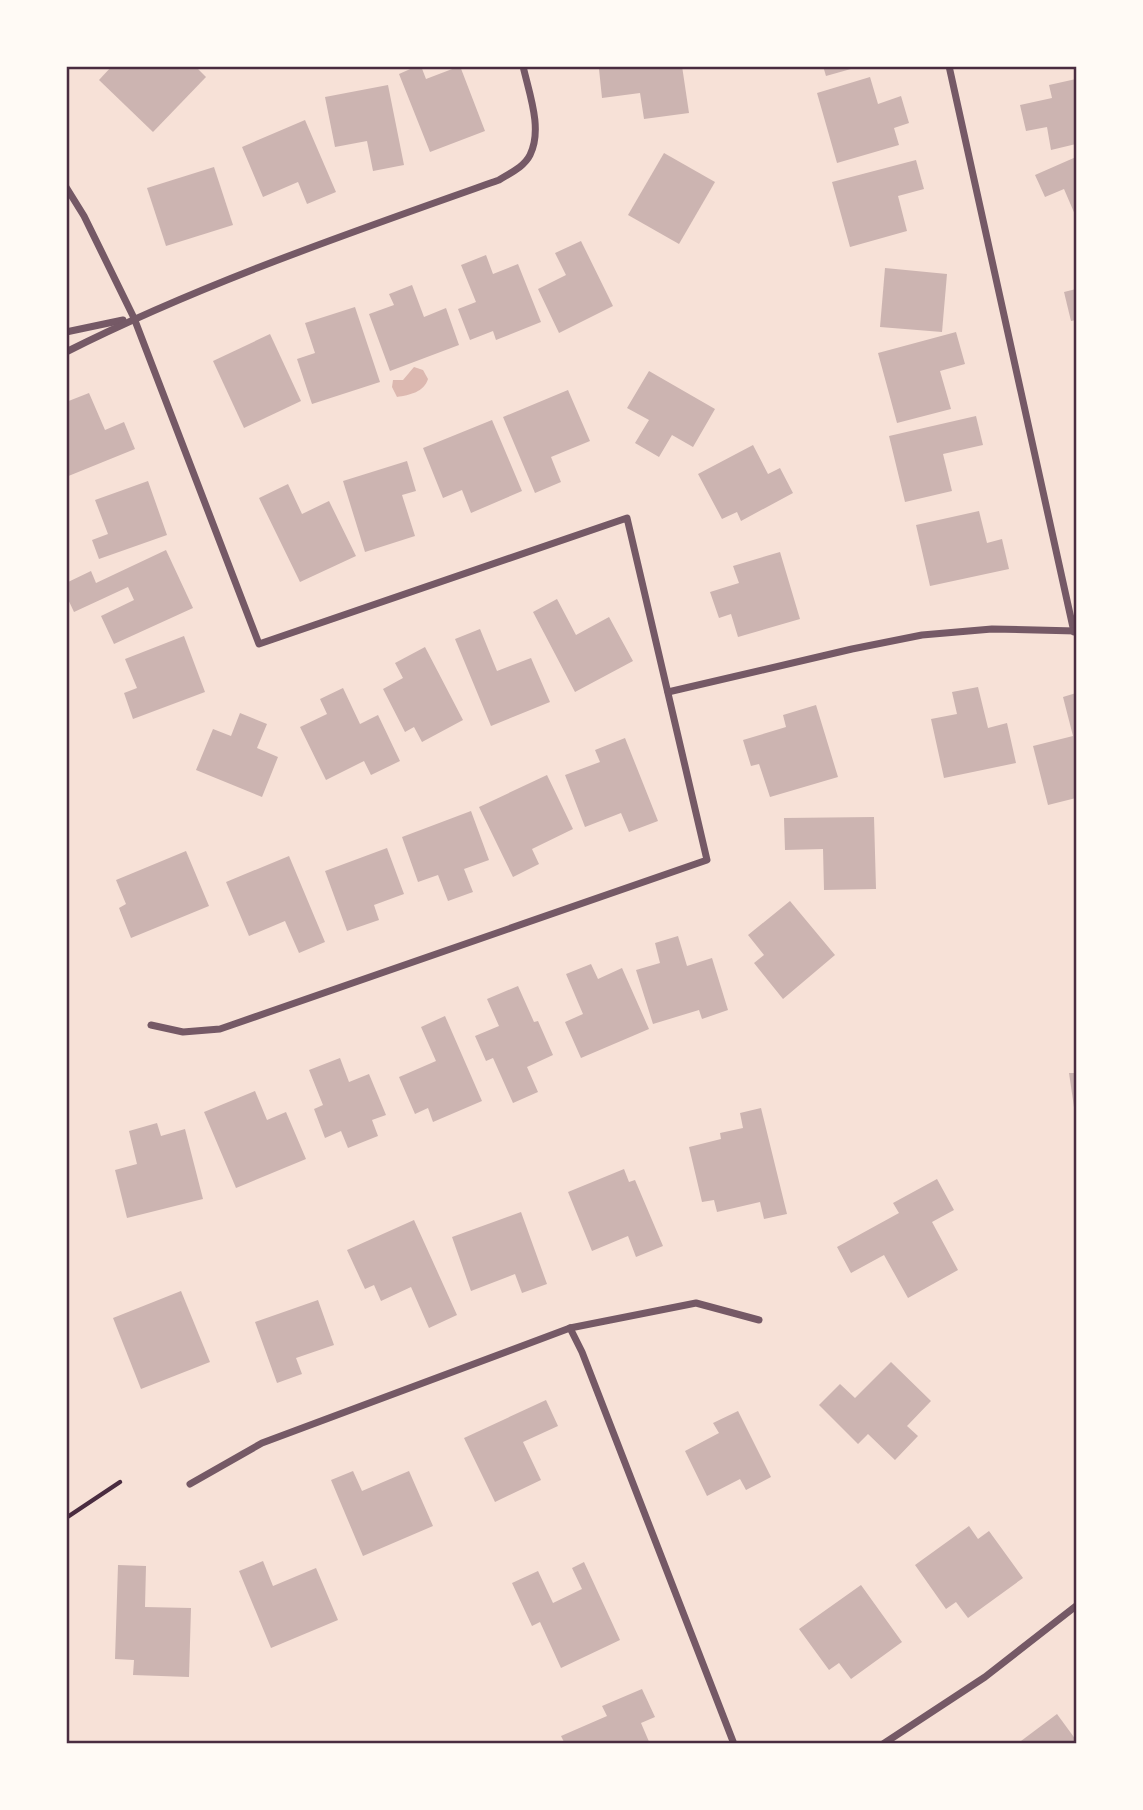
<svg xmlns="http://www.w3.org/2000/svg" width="1143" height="1810" font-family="Quicksand,sans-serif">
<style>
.water{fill:#dcb8b0}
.building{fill:#ccb4b1}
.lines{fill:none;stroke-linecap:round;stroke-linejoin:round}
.path{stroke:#4a2c40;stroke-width:4.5}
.minor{stroke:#755966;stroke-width:7}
.neatline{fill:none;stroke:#4a2c40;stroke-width:2.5}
</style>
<rect width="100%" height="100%" fill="#f7e1d7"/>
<path class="water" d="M414 367 423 370 428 379C424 392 410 395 397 397L392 387 393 380H403Z"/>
<g class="building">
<polygon points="112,66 195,66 206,77 153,132 99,80"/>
<polygon points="417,66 421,66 426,79 460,66 485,131 430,152 399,74"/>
<polygon points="615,66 682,66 689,113 644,119 640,93 602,98 599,69"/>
<polygon points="823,66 858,66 858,67 826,76"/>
<polygon points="870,77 878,104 901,96 909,123 894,128 899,145 837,163 817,93"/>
<polygon points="1076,79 1076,144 1051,150 1047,127 1026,131 1020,105 1052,98 1049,85"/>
<polygon points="388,85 404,165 373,171 367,141 335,147 325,97"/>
<polygon points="305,120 336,192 307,204 298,182 263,197 242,147"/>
<polygon points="664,153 715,182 679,244 628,215"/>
<polygon points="1076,157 1076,217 1064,189 1045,197 1035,175"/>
<polygon points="916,160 924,189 898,196 907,231 850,247 832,182"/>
<polygon points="214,167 233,225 166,246 147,188"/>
<polygon points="581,241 613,306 559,333 538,289 566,275 555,253"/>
<polygon points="486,255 493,274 518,264 541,322 496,340 493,331 470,340 458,309 476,302 461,265"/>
<polygon points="885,268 947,274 942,332 880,327"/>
<polygon points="412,285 424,317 446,308 459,345 390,371 369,314 394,305 389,294"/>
<polygon points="1076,289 1076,320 1071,321 1064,292"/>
<polygon points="355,307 380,382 312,404 297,359 315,353 305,323"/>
<polygon points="956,332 965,364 940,371 951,409 897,423 878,353"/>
<polygon points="270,334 301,401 244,428 213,361"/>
<polygon points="649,371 715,409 693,447 672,435 659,457 635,443 649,420 627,408"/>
<polygon points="568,390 590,441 551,457 561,482 535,493 503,417"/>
<polygon points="89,393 105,430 124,422 135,449 66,477 66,402"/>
<polygon points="976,416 983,445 943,454 952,491 905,502 889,436"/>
<polygon points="492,420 522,491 471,513 462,490 443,498 423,448"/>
<polygon points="753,445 768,474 780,468 793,493 741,521 737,512 722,519 698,474"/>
<polygon points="407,461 416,491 402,495 415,536 365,552 343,481"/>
<polygon points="148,481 167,535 99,559 92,540 108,534 95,500"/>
<polygon points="288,484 302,514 329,501 356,556 300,582 259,498"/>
<polygon points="979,511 987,543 1002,539 1009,569 930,586 916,525"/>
<polygon points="166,550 193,608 114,644 101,616 134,600 128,587 74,612 66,595 66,583 91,571 96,583"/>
<polygon points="780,552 800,619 738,637 731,614 719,618 710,592 739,583 733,566"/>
<polygon points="557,599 576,635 609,617 633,661 575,692 533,612"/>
<polygon points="480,629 497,671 531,658 550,702 491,726 455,639"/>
<polygon points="184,636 205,692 133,719 124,693 137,688 125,659"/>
<polygon points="425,647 463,720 422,742 414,727 405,732 383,689 403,678 395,663"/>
<polygon points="978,687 988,728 1007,723 1016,763 944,778 931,719 957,714 952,692"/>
<polygon points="343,688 360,724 378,715 400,761 371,775 364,761 326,780 300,727 327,714 320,699"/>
<polygon points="1076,693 1076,798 1048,805 1033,746 1073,736 1063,697"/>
<polygon points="816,705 838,777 770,797 759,764 751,766 743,740 786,727 783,715"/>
<polygon points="240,713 267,724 257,748 278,757 262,797 196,770 213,729 231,736"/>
<polygon points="625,738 658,821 629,832 621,813 585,827 565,775 600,762 595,750"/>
<polygon points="547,775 573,829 532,849 539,864 513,877 479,807"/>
<polygon points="471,811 489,860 464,869 473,892 448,901 438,875 418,882 402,837"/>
<polygon points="874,817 876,889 824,890 823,849 785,850 784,818"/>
<polygon points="387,848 404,894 374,905 379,920 347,931 325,871"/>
<polygon points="186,851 209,906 131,938 119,908 126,904 116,880"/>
<polygon points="289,856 325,942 299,953 285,921 249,936 226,882"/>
<polygon points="790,901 835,955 783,999 754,963 764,955 748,935"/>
<polygon points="678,936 687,966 712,958 728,1010 702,1019 699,1010 653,1024 636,970 660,963 655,943"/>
<polygon points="591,964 598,979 622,968 649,1029 581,1058 565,1022 583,1014 566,974"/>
<polygon points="518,986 534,1022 538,1021 553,1055 527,1067 538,1092 513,1103 493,1058 486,1061 475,1036 499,1026 487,999"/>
<polygon points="445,1016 482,1101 433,1122 428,1108 415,1114 399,1077 436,1061 421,1027"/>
<polygon points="340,1058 349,1082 369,1074 386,1115 372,1120 378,1136 348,1148 341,1131 325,1138 314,1109 323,1105 309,1070"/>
<polygon points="1069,1073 1076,1073 1076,1113 1075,1114"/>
<polygon points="255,1091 267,1120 286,1112 306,1159 236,1188 204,1112"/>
<polygon points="761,1108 787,1214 764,1219 760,1202 717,1212 714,1200 702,1202 689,1147 721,1139 720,1133 743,1128 740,1113"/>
<polygon points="157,1123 161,1136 185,1129 203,1199 127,1218 115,1170 137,1164 129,1131"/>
<polygon points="624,1169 629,1182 635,1180 663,1246 636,1257 628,1236 592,1251 568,1192"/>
<polygon points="937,1179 954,1210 932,1222 958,1270 908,1298 884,1255 851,1273 837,1247 899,1213 893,1203"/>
<polygon points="521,1212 547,1284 522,1293 515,1274 471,1291 452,1237"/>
<polygon points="414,1220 457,1315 429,1328 411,1287 381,1301 374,1285 365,1289 347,1250"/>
<polygon points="181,1291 210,1362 141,1389 113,1318"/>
<polygon points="318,1300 334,1345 296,1358 302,1374 277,1383 255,1322"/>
<polygon points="891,1362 931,1401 907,1426 918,1436 895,1460 868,1434 858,1444 819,1405 840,1384 855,1398"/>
<polygon points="546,1400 558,1426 523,1442 541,1480 495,1502 464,1438"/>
<polygon points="738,1411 771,1477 746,1490 740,1479 707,1496 685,1451 719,1433 713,1423"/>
<polygon points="353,1471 362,1491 409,1471 433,1526 363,1556 331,1480"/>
<polygon points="969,1526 978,1539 989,1531 1023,1578 968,1618 956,1602 946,1609 915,1565"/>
<polygon points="263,1561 273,1586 316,1568 338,1620 271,1648 239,1571"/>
<polygon points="584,1562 620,1640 561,1668 540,1622 532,1626 512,1583 538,1571 553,1603 582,1589 572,1568"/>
<polygon points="118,1565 146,1566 145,1607 191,1608 189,1677 133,1675 134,1660 115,1659"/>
<polygon points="861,1585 902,1642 851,1679 839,1663 829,1670 799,1629"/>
<polygon points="642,1689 655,1717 641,1723 650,1744 565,1744 561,1736 607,1716 602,1706"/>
<polygon points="1057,1714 1076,1740 1076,1744 1017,1744"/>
</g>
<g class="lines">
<polyline class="path" points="66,1518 120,1482"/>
<g class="minor">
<polyline points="949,66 1074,632"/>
<polyline points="66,187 84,216 134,318 259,644 627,518 707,860 220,1029 183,1032 151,1025"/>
<polyline points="66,332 123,320"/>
<path d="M66 352C205 282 353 232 499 180 510 173 524 167 530 155 543 129 529 93 523 66"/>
<polyline points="668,692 852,649 922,635 992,629 1076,631"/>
<polyline points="570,1328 582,1352 734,1744"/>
<polyline points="190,1484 262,1443 570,1328 696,1303 759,1320"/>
<polyline points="883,1744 985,1677 1076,1606"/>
</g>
</g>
<rect width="1143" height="1810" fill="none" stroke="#fffaf5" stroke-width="136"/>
<rect x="68" y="68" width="1007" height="1674" class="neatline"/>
</svg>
